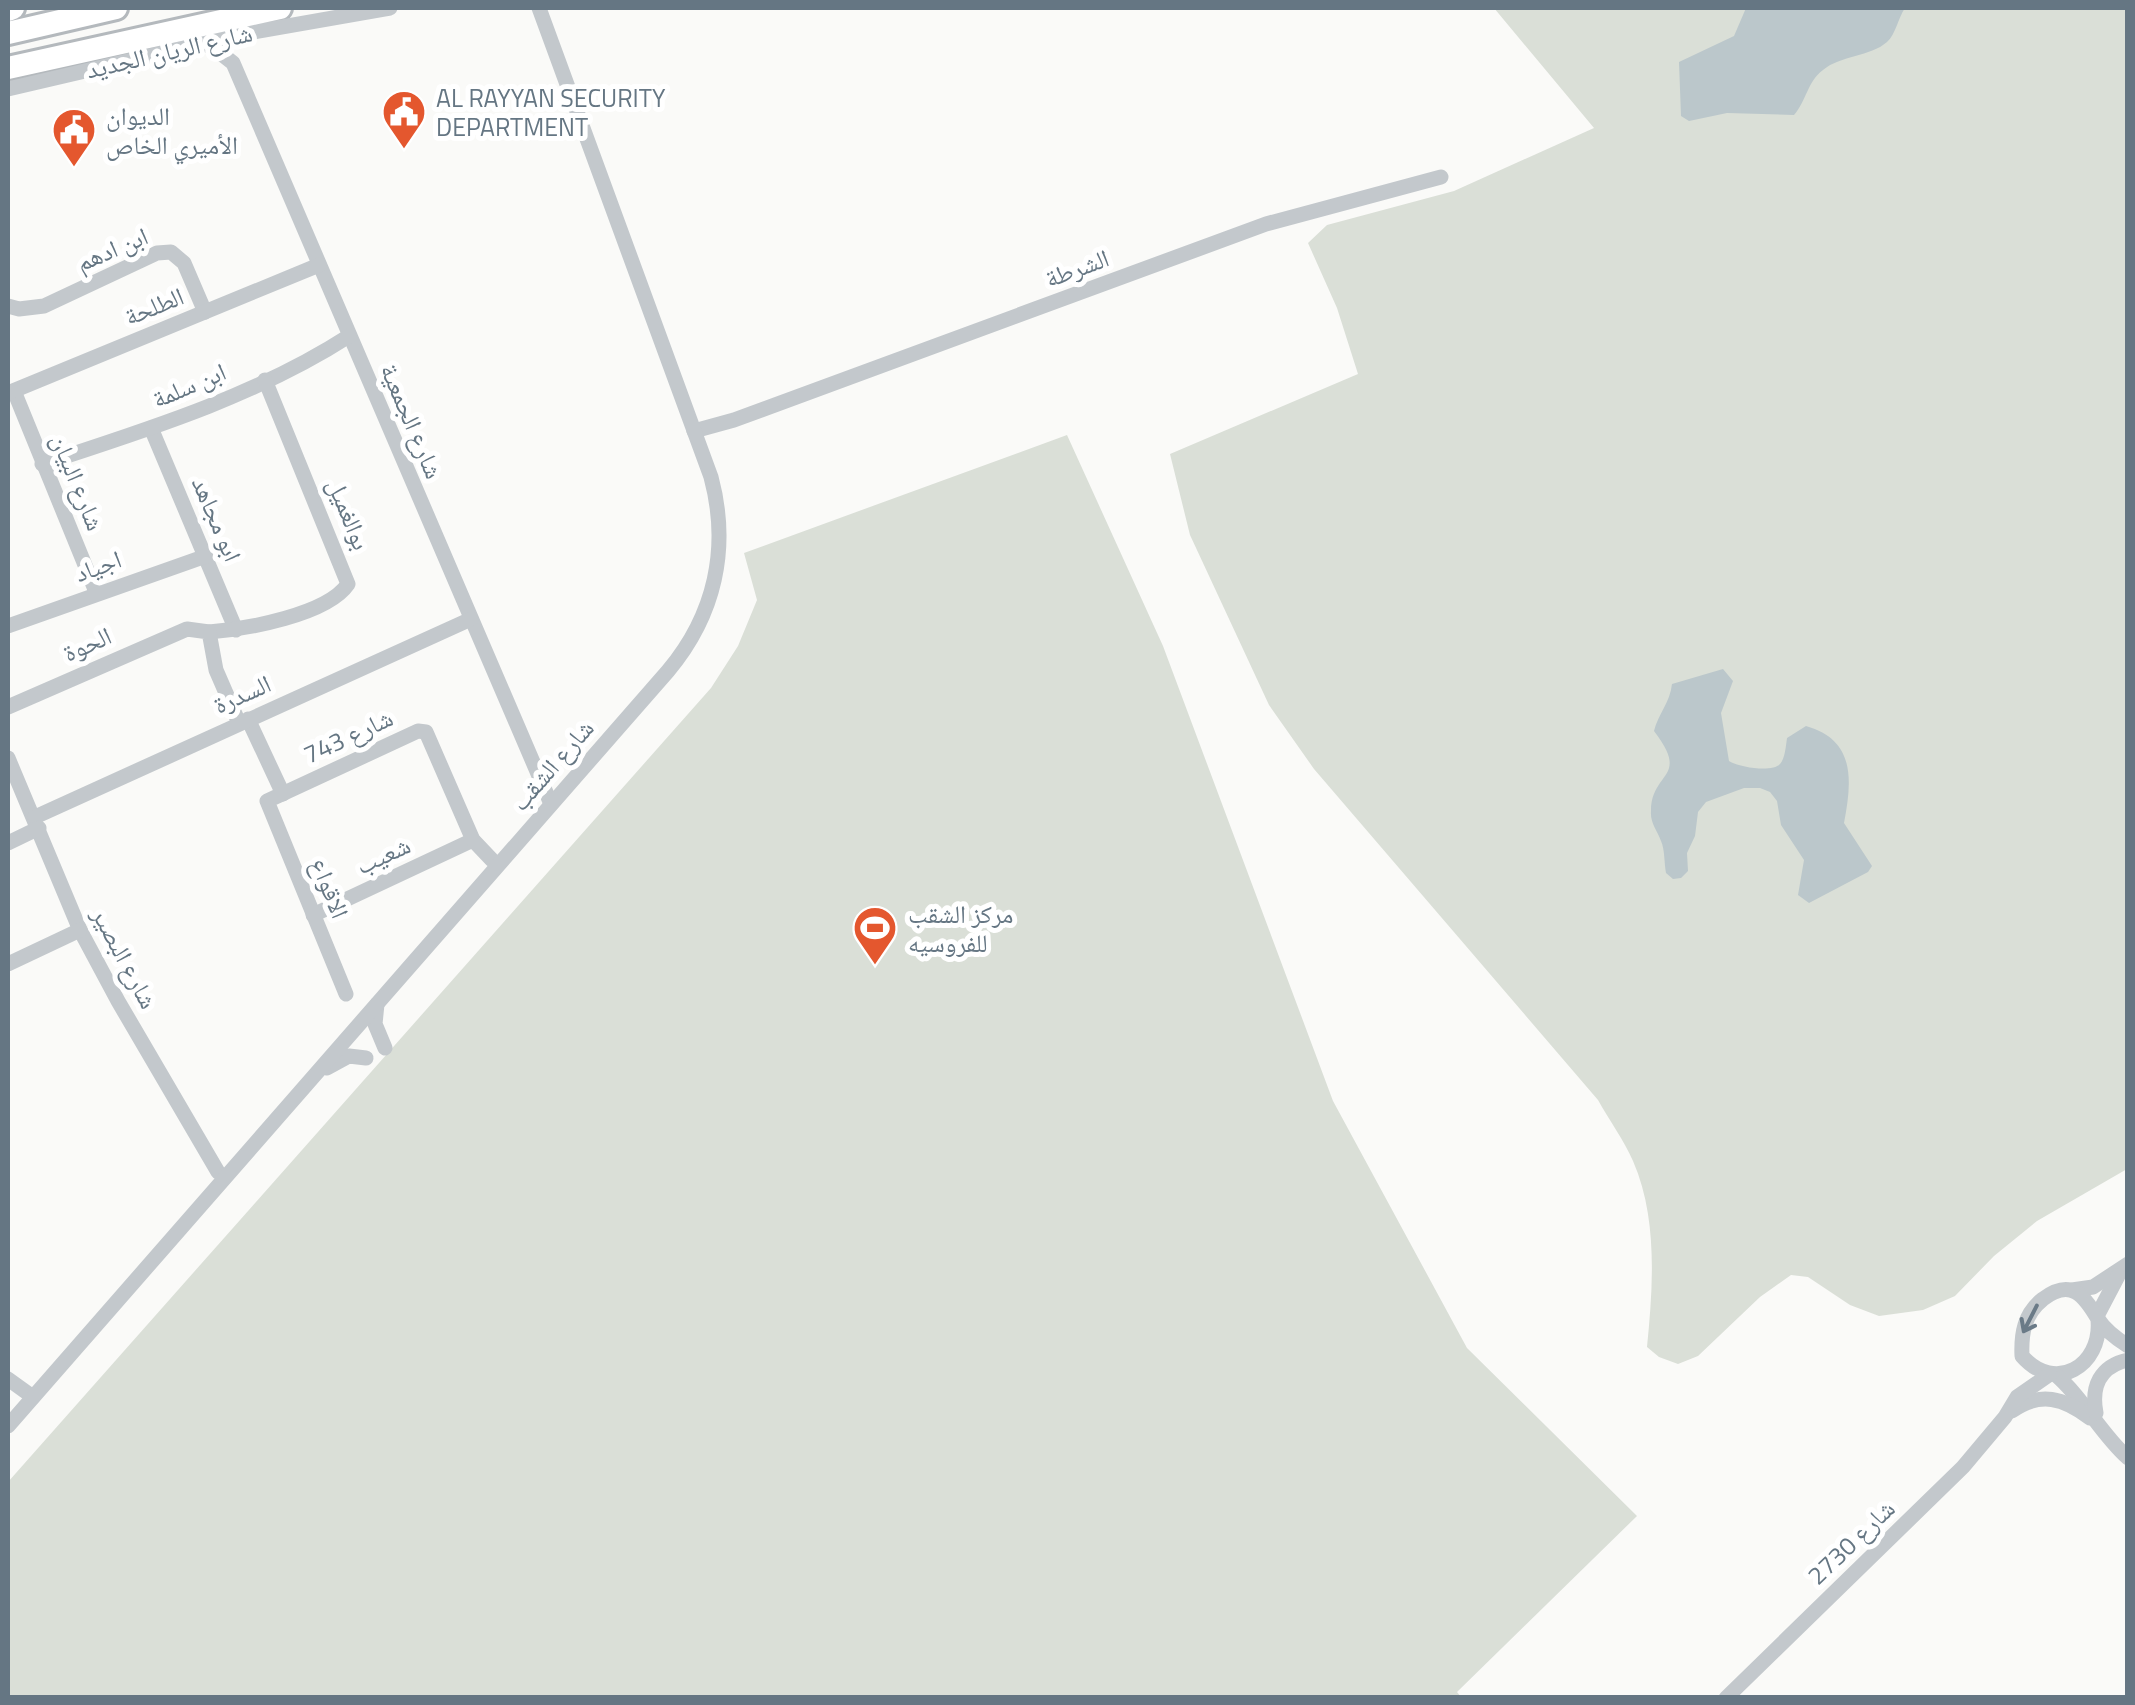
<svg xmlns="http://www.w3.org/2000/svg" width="2135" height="1705" font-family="'Titillium Web','Noto Naskh Arabic',sans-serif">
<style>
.green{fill:#dadfd7}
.water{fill:#bbc7cb}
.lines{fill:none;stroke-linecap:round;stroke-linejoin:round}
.highway-casing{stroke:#b4b9bd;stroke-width:28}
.minor{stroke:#c3c8cc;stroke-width:15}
.highway{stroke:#fff;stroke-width:22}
.oneway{stroke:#6a7a87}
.labels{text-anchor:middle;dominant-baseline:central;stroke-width:10;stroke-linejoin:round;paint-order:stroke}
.street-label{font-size:25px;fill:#657683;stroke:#fff}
.poi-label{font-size:25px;fill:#657683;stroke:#fff;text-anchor:start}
</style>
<rect width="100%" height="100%" fill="#fafaf8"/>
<g class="green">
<path d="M1494 8H2127V1169L2037 1221 1994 1256 1955 1296 1923 1310 1879 1316 1850 1305 1808 1277 1791 1275 1760 1297 1698 1356 1678 1364 1659 1357 1647 1347C1653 1287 1658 1218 1633 1161 1624 1140 1609 1120 1598 1100L1314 769 1269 705 1190 535 1170 454 1358 374 1337 308 1308 243 1327 225 1454 191 1594 128Z"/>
<polygon points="1067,435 1163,646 1333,1101 1467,1348 1637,1516 1457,1692 1461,1697 8,1698 8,1482 711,688 738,646 757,600 744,553"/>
</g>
<g class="water">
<path d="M1746 8H1905C1898 18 1896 34 1887 42 1870 57 1841 55 1823 70 1807 82 1807 100 1794 115L1727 113 1689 121 1681 116 1679 62 1734 36Z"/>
<path d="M1723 669 1733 681 1721 713 1729 761C1738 767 1772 773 1780 764 1785 759 1786 745 1787 738L1806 726C1856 740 1852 781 1844 823L1872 866 1868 872 1809 903 1798 895 1804 860 1781 825 1777 801 1770 792 1760 788H1744L1706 802 1698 812 1695 836 1687 853 1688 871 1681 878 1673 879 1666 873C1664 863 1665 850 1661 841 1657 830 1650 823 1651 811 1651 771 1691 779 1654 731 1658 714 1670 703 1672 684Z"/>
</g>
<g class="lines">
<defs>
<g id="highway">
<polyline points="8,10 13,8"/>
<polyline points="8,33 116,8"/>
<polyline points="8,68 280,8"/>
</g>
</defs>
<use href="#highway" class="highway-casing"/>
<g class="minor">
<polyline points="201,43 214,48 233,63 551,804"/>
<polyline points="8,89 248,33 390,8"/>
<polyline points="8,306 19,309 44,306 157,253 171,252 184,263 205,312"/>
<polyline points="14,391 96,592"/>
<polyline points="8,393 319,265"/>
<polyline points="151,428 236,630"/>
<polyline points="694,431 734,420 1266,224 1441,177"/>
<path d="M42 464C146 430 256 396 349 336"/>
<polyline points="8,626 206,556"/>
<path d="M209 632C246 629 327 615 348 584L265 380"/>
<polyline points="8,707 187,629 209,632 216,670 239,723"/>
<polyline points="248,719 283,794"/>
<polyline points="8,758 80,930 118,1001 218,1172"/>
<polyline points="35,817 471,619"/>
<polyline points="8,843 39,828"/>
<polyline points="313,915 473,840"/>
<polyline points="8,964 80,930"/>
<polyline points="346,994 267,801 418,731 426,732 473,840 492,860"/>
<polyline points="377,1004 375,1024 385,1048"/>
<polyline points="327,1068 349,1056 366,1058"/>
<polyline points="2072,1290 2093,1287 2128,1264"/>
<polyline points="2097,1316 2118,1276"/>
<path d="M2098 1320C2102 1366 2055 1394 2022 1356 2021 1334 2024 1314 2043 1299 2071 1278 2084 1295 2098 1319 2105 1330 2117 1339 2128 1346"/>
<path d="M2056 1375C2084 1399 2100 1433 2128 1458"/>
<polyline points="8,1379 33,1397"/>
<path d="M2012 1411C2040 1391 2064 1398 2090 1418"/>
<path d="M2096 1413C2091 1387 2100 1366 2128 1360"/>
<path d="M8 1426 668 671C715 615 730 548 711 477L539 8"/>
<polyline points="1726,1698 1963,1467 2005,1417 2017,1397 2050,1374"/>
</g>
<use href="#highway" class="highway"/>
</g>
<defs><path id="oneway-shaft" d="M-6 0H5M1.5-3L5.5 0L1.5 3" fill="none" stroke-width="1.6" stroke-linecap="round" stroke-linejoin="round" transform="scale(2.5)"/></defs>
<use class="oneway" href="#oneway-shaft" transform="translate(2030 1319) rotate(117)"/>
<defs>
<symbol id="civic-pin" viewBox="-11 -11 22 30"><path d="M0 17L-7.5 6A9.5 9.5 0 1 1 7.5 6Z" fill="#e4572e" stroke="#fff"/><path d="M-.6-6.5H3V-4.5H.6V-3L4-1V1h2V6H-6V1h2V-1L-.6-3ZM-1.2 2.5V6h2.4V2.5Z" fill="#fff"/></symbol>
<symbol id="stadium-pin" viewBox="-11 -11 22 30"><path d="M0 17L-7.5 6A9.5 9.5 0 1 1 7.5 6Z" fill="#e4572e" stroke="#fff"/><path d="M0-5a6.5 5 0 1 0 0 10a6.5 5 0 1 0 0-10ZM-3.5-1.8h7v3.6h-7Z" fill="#fff"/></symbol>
</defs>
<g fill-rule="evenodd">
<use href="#civic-pin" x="379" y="87" width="50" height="68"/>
<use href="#civic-pin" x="49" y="105" width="50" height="68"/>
<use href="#stadium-pin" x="850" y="903" width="50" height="68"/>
</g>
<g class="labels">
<g class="street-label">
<text transform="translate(169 51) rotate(-13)">شارع الريان الجديد</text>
<text transform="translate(112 249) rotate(-23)">ابن ادهم</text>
<text transform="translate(1077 268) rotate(-20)">الشرطة</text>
<text transform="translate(154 306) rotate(-22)">الطلحة</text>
<text transform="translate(189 385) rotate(-23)">ابن سلمة</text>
<text transform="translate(412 421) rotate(67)">شارع الجمعية</text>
<text transform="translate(78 482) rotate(68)">شارع البيان</text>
<text transform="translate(349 514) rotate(68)">بوالغميل</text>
<text transform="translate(217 519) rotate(67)">ابو مجاهد</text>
<text transform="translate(98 566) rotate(-20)">اجياد</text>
<text transform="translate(87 644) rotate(-24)">الحوة</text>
<text transform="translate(242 694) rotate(-24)">السدرة</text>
<text transform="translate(348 736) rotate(-25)">شارع 743</text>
<text transform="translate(552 765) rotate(-49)">شارع الشقب</text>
<text transform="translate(383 855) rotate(-25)">شعيب</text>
<text transform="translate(330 888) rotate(68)">الاقواع</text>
<text transform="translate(125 958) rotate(62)">شارع البصير</text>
<text transform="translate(1851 1542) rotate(-44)">شارع 2730</text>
</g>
<g class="poi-label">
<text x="436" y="98">AL RAYYAN SECURITY<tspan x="436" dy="29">DEPARTMENT</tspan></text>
<text x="106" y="116">الديوان<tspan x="106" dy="29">الأميري الخاص</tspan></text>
<text x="908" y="914">مركز الشقب<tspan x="908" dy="29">للفروسيه</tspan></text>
</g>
</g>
<rect width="2135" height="1705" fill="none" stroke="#657683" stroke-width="20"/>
</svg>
